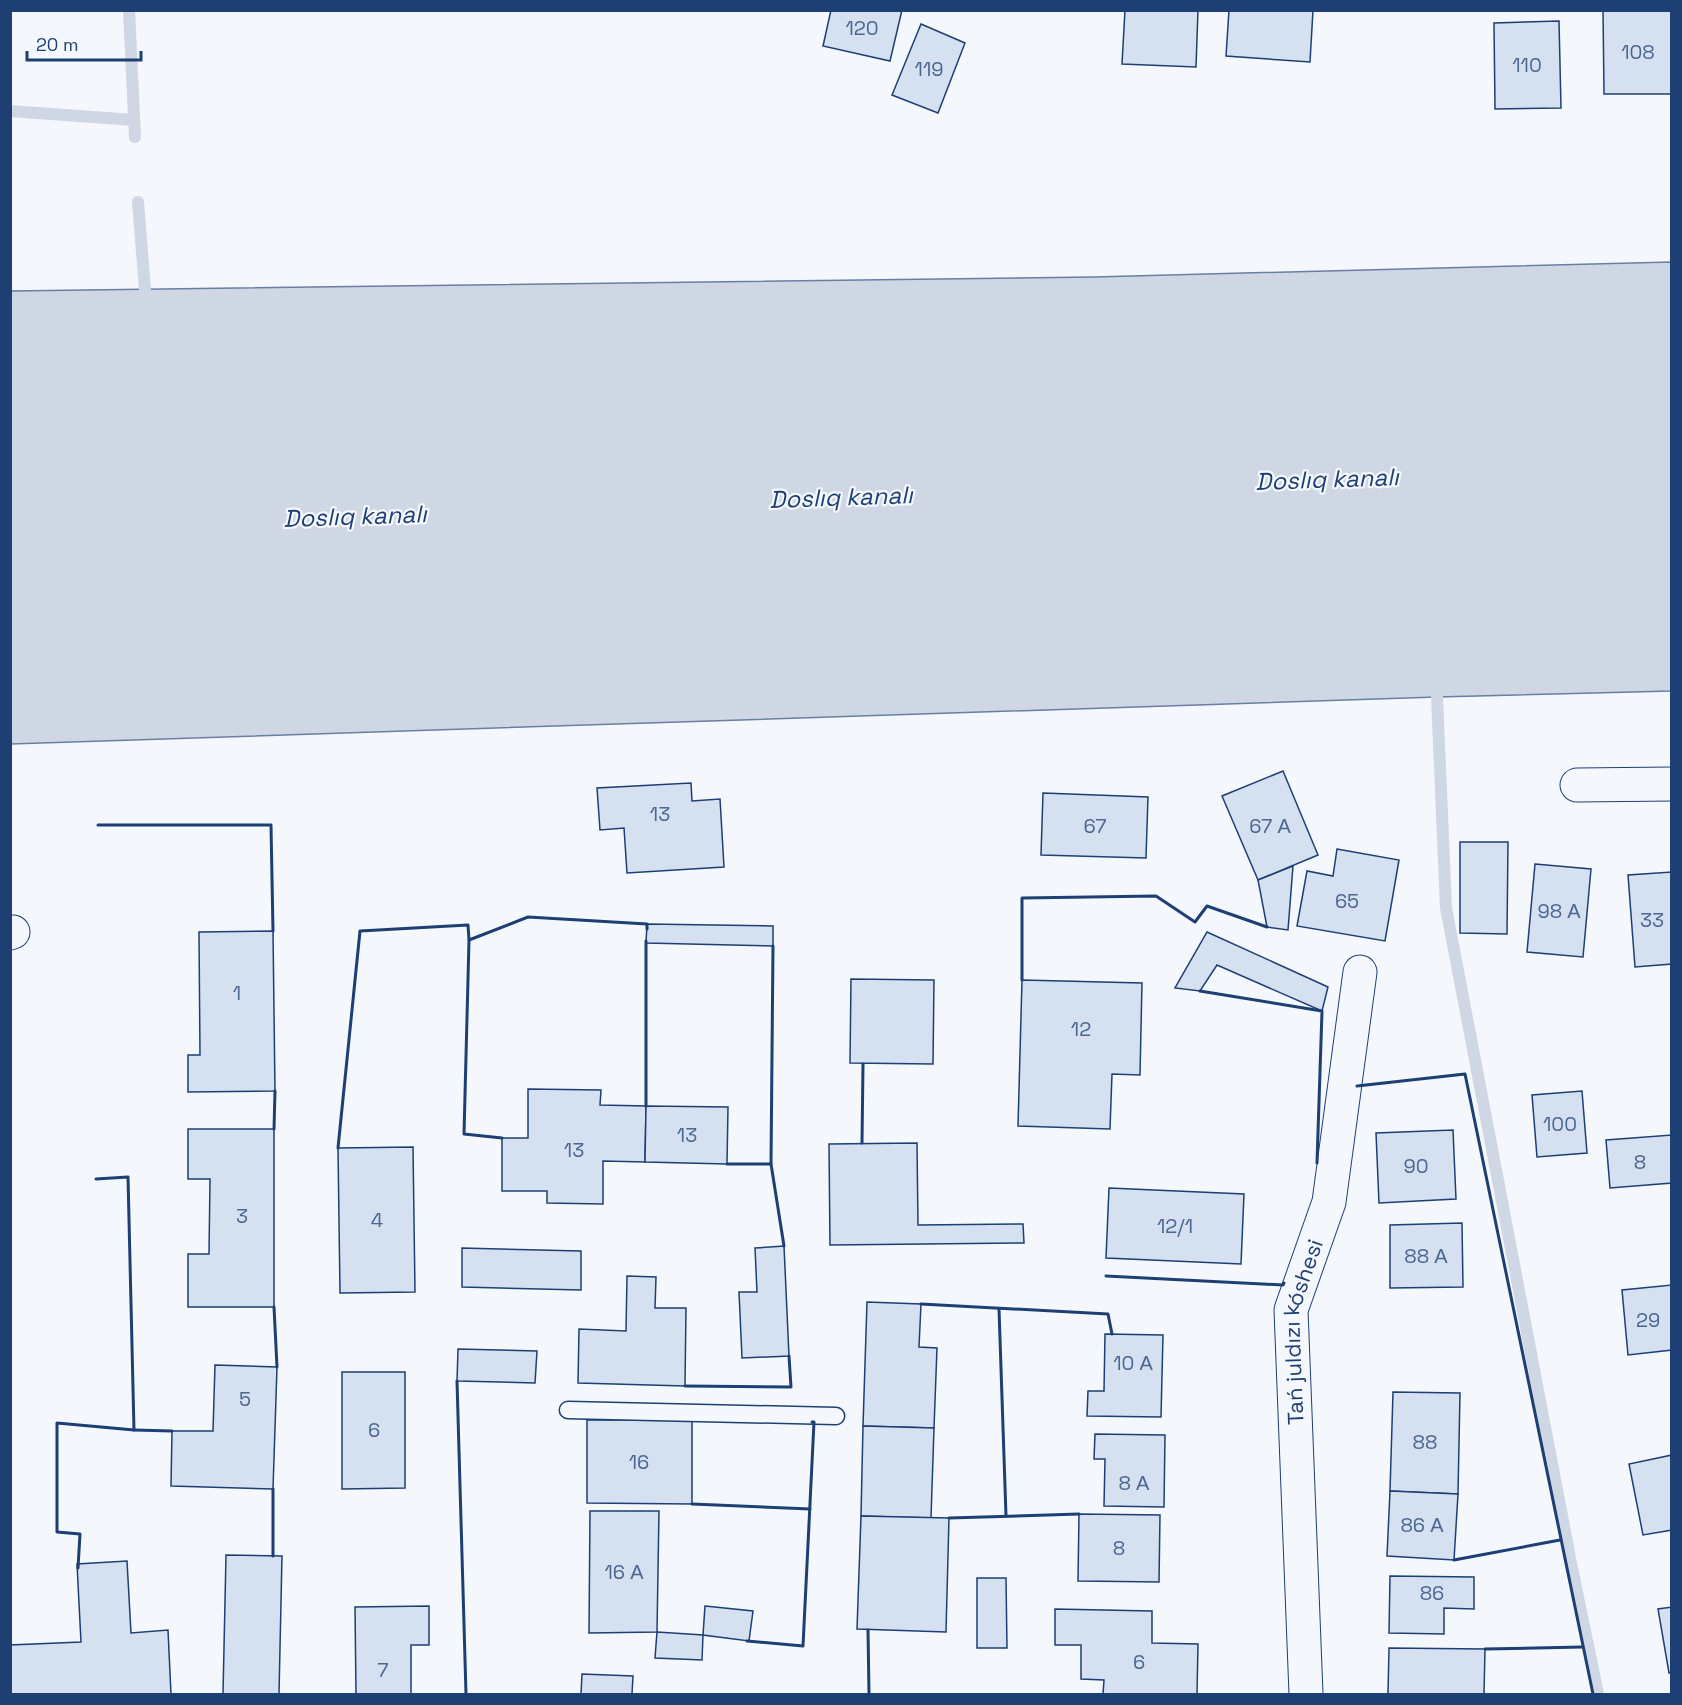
<svg xmlns="http://www.w3.org/2000/svg" width="1682" height="1705" font-family="'Space Grotesk',sans-serif">
<style>
.water{fill:#cfd7e4;stroke:#687fa3;stroke-width:1.5}
.lines{fill:none;stroke-linecap:round;stroke-linejoin:round}
.stream{stroke:#cfd7e4;stroke-width:12}
.building{fill:#d5e0f0;stroke:#1d3f73;stroke-width:1.5}
.lane-casing{stroke:#1d3f73;stroke-width:19}
.street-casing{stroke:#1d3f73;stroke-width:35}
.lane{stroke:#f4f7fb;stroke-width:16}
.street{stroke:#f4f7fb;stroke-width:33}
.wall{stroke:#1d3f73;stroke-width:3}
.labels{text-anchor:middle;dominant-baseline:central;stroke-width:4.5;stroke-linejoin:round;paint-order:stroke}
.number-label{font-size:20px;fill:#4b6792}
.street-label{font-size:22px;fill:#1d3f73;stroke:#f4f7fb}
.water-label{font-size:24px;font-style:italic;fill:#1d3f73;stroke:#f4f7fb}
</style>
<rect width="100%" height="100%" fill="#f4f7fb"/>
<polygon class="water" points="1671,262 1671,691 1437,697 11,744 11,291 1094,277"/>
<g class="lines">
<g class="stream">
<polyline points="129,10 135,137"/>
<polyline points="10,111 134,120"/>
<polyline points="138,202 145,290"/>
<polyline points="1437,697 1446,908 1571,1563 1598,1694"/>
</g>
</g>
<g class="building">
<polygon points="831,10 902,10 890,61 823,46"/>
<polygon points="1125,10 1198,10 1196,67 1122,64"/>
<polygon points="1229,10 1313,10 1310,62 1226,56"/>
<polygon points="1603,10 1672,10 1672,94 1604,94"/>
<polygon points="1559,21 1561,108 1495,109 1494,23"/>
<polygon points="921,24 965,43 938,113 892,95"/>
<polygon points="1283,771 1318,855 1258,880 1222,796"/>
<polygon points="691,783 692,801 720,799 724,867 627,873 624,828 600,830 597,788"/>
<polygon points="1043,793 1148,797 1146,858 1041,855"/>
<polygon points="1460,842 1508,842 1507,934 1460,933"/>
<polygon points="1337,849 1399,860 1385,941 1297,926 1307,871 1333,876"/>
<polygon points="1535,864 1591,869 1583,957 1527,952"/>
<polygon points="1293,866 1288,930 1267,927 1258,880"/>
<polygon points="1672,872 1672,964 1635,967 1628,875"/>
<polygon points="647,924 773,926 773,946 646,943"/>
<polygon points="273,931 275,1091 188,1092 188,1055 200,1055 199,932"/>
<polygon points="1207,932 1328,987 1322,1011 1217,965 1200,991 1175,988"/>
<polygon points="851,979 934,980 933,1064 850,1063"/>
<polygon points="1022,980 1142,983 1140,1075 1112,1074 1110,1129 1018,1126"/>
<polygon points="528,1089 601,1090 600,1105 646,1106 645,1162 603,1161 603,1204 547,1203 547,1191 502,1191 502,1138 528,1138"/>
<polygon points="1582,1091 1587,1153 1537,1157 1532,1095"/>
<polygon points="646,1106 728,1107 727,1164 645,1162"/>
<polygon points="188,1129 274,1129 274,1307 188,1307 188,1254 209,1254 210,1179 188,1179"/>
<polygon points="1453,1130 1456,1199 1379,1203 1376,1133"/>
<polygon points="1672,1135 1672,1183 1610,1188 1606,1140"/>
<polygon points="917,1143 918,1225 1023,1224 1024,1243 830,1245 829,1144"/>
<polygon points="413,1147 415,1292 340,1293 338,1148"/>
<polygon points="1109,1188 1244,1194 1241,1264 1106,1258"/>
<polygon points="1462,1223 1463,1287 1390,1288 1390,1225"/>
<polygon points="784,1246 789,1356 742,1358 739,1292 757,1292 755,1248"/>
<polygon points="462,1248 581,1251 581,1290 462,1287"/>
<polygon points="627,1276 656,1277 655,1308 686,1308 685,1386 578,1383 579,1329 626,1331"/>
<polygon points="1672,1285 1672,1350 1628,1355 1622,1290"/>
<polygon points="867,1302 921,1304 919,1347 937,1348 934,1428 863,1426"/>
<polygon points="1105,1334 1163,1335 1161,1417 1087,1416 1088,1391 1104,1391"/>
<polygon points="458,1349 537,1351 535,1383 457,1381"/>
<polygon points="215,1365 277,1367 273,1489 171,1486 172,1431 213,1431"/>
<polygon points="342,1372 405,1372 405,1488 342,1489"/>
<polygon points="1393,1392 1460,1393 1458,1494 1390,1491"/>
<polygon points="587,1420 692,1420 692,1504 587,1503"/>
<polygon points="863,1426 934,1428 931,1518 861,1516"/>
<polygon points="1095,1434 1165,1435 1164,1507 1104,1506 1105,1459 1094,1459"/>
<polygon points="1672,1455 1672,1530 1643,1535 1629,1464"/>
<polygon points="1390,1491 1458,1494 1454,1560 1387,1556"/>
<polygon points="590,1511 659,1511 657,1632 589,1633"/>
<polygon points="1079,1514 1160,1515 1159,1582 1078,1581"/>
<polygon points="861,1516 949,1518 946,1632 857,1629"/>
<polygon points="226,1555 282,1556 279,1694 223,1694"/>
<polygon points="127,1561 131,1633 168,1630 171,1694 10,1694 10,1645 81,1642 77,1564"/>
<polygon points="1390,1576 1474,1577 1474,1609 1444,1608 1444,1634 1389,1633"/>
<polygon points="977,1578 1006,1578 1007,1648 977,1648"/>
<polygon points="429,1606 429,1645 411,1645 411,1694 356,1694 355,1607"/>
<polygon points="705,1606 753,1611 749,1641 703,1635"/>
<polygon points="1672,1607 1672,1672 1669,1673 1658,1609"/>
<polygon points="1055,1609 1152,1611 1152,1643 1198,1644 1197,1694 1103,1694 1104,1680 1081,1679 1081,1645 1055,1645"/>
<polygon points="657,1632 703,1635 702,1660 655,1658"/>
<polygon points="1389,1648 1485,1649 1484,1694 1388,1694"/>
<polygon points="582,1674 633,1676 632,1694 581,1694"/>
</g>
<g class="lines">
<defs>
<polyline id="lane" points="568,1410 836,1416"/>
<g id="street">
<polyline points="1577,785 1672,784"/>
<polyline points="10,933 13,932"/>
<path id="s1" d="M1306 1694 1291 1310 1329 1202 1360 972"/>
</g>
</defs>
<use href="#lane" class="lane-casing"/>
<use href="#street" class="street-casing"/>
<use href="#lane" class="lane"/>
<use href="#street" class="street"/>
<g class="wall">
<polyline points="98,825 271,825 273,931"/>
<polyline points="469,940 464,1134 502,1138"/>
<polyline points="1022,980 1022,898 1156,896 1195,922 1207,906 1267,927"/>
<polyline points="1200,991 1322,1011 1317,1163"/>
<polyline points="1357,1086 1465,1074 1593,1694"/>
<polyline points="646,1106 646,941"/>
<polyline points="274,1129 275,1091"/>
<polyline points="862,1143 863,1064"/>
<polyline points="338,1148 360,931 468,925 469,940 528,917 647,924 647,929"/>
<polyline points="727,1164 771,1164 773,946"/>
<polyline points="771,1164 784,1246"/>
<polyline points="1106,1276 1283,1285 1284,1283"/>
<polyline points="921,1304 1108,1314 1112,1334"/>
<polyline points="274,1307 277,1367"/>
<polyline points="999,1309 1006,1516"/>
<polyline points="457,1381 466,1694"/>
<polyline points="685,1386 791,1387 789,1356"/>
<polyline points="134,1430 172,1431"/>
<polyline points="692,1504 810,1509"/>
<polyline points="949,1518 1079,1514"/>
<polyline points="273,1556 273,1489"/>
<polyline points="1454,1560 1560,1540"/>
<polyline points="78,1568 80,1534 57,1532 57,1423 134,1430 128,1177 96,1179"/>
<polyline points="868,1630 869,1694"/>
<polyline points="747,1641 803,1646 814,1422 812,1422"/>
<polyline points="1485,1649 1582,1647"/>
</g>
</g>
<g class="labels">
<g class="number-label">
<text x="862" y="28">120</text>
<text x="1638" y="52">108</text>
<text x="1527" y="65">110</text>
<text x="929" y="69">119</text>
<text x="660" y="814">13</text>
<text x="1095" y="826">67</text>
<text x="1270" y="826">67 А</text>
<text x="1347" y="901">65</text>
<text x="1559" y="911">98 А</text>
<text x="1652" y="920">33</text>
<text x="237" y="993">1</text>
<text x="1081" y="1029">12</text>
<text x="1560" y="1124">100</text>
<text x="687" y="1135">13</text>
<text x="574" y="1150">13</text>
<text x="1640" y="1162">8</text>
<text x="1416" y="1166">90</text>
<text x="242" y="1216">3</text>
<text x="377" y="1220">4</text>
<text x="1175" y="1226">12/1</text>
<text x="1426" y="1256">88 А</text>
<text x="1648" y="1320">29</text>
<text x="1133" y="1363">10 А</text>
<text x="245" y="1399">5</text>
<text x="374" y="1430">6</text>
<text x="1425" y="1442">88</text>
<text x="639" y="1462">16</text>
<text x="1134" y="1483">8 А</text>
<text x="1422" y="1525">86 А</text>
<text x="1119" y="1548">8</text>
<text x="624" y="1572">16 А</text>
<text x="1432" y="1593">86</text>
<text x="1139" y="1662">6</text>
<text x="383" y="1670">7</text>
</g>
<g class="street-label">
<text stroke="none"><textPath href="#s1" startOffset="364">Tań juldızı kóshesi</textPath></text>
</g>
<g class="water-label">
<text transform="translate(1327 479) rotate(-2)">Doslıq kanalı</text>
<text transform="translate(841 497) rotate(-2)">Doslıq kanalı</text>
<text transform="translate(355 516) rotate(-2)">Doslıq kanalı</text>
</g>
</g>
<rect width="1682" height="1705" fill="none" stroke="#1d3f73" stroke-width="24"/>
<path d="M27 51v9h114v-9" fill="none" stroke="#1d3f73" stroke-width="3"/>
<text x="36" y="51" font-size="18" fill="#1d3f73" stroke="#f4f7fb" stroke-width="4.5" paint-order="stroke">20 m</text>
</svg>
